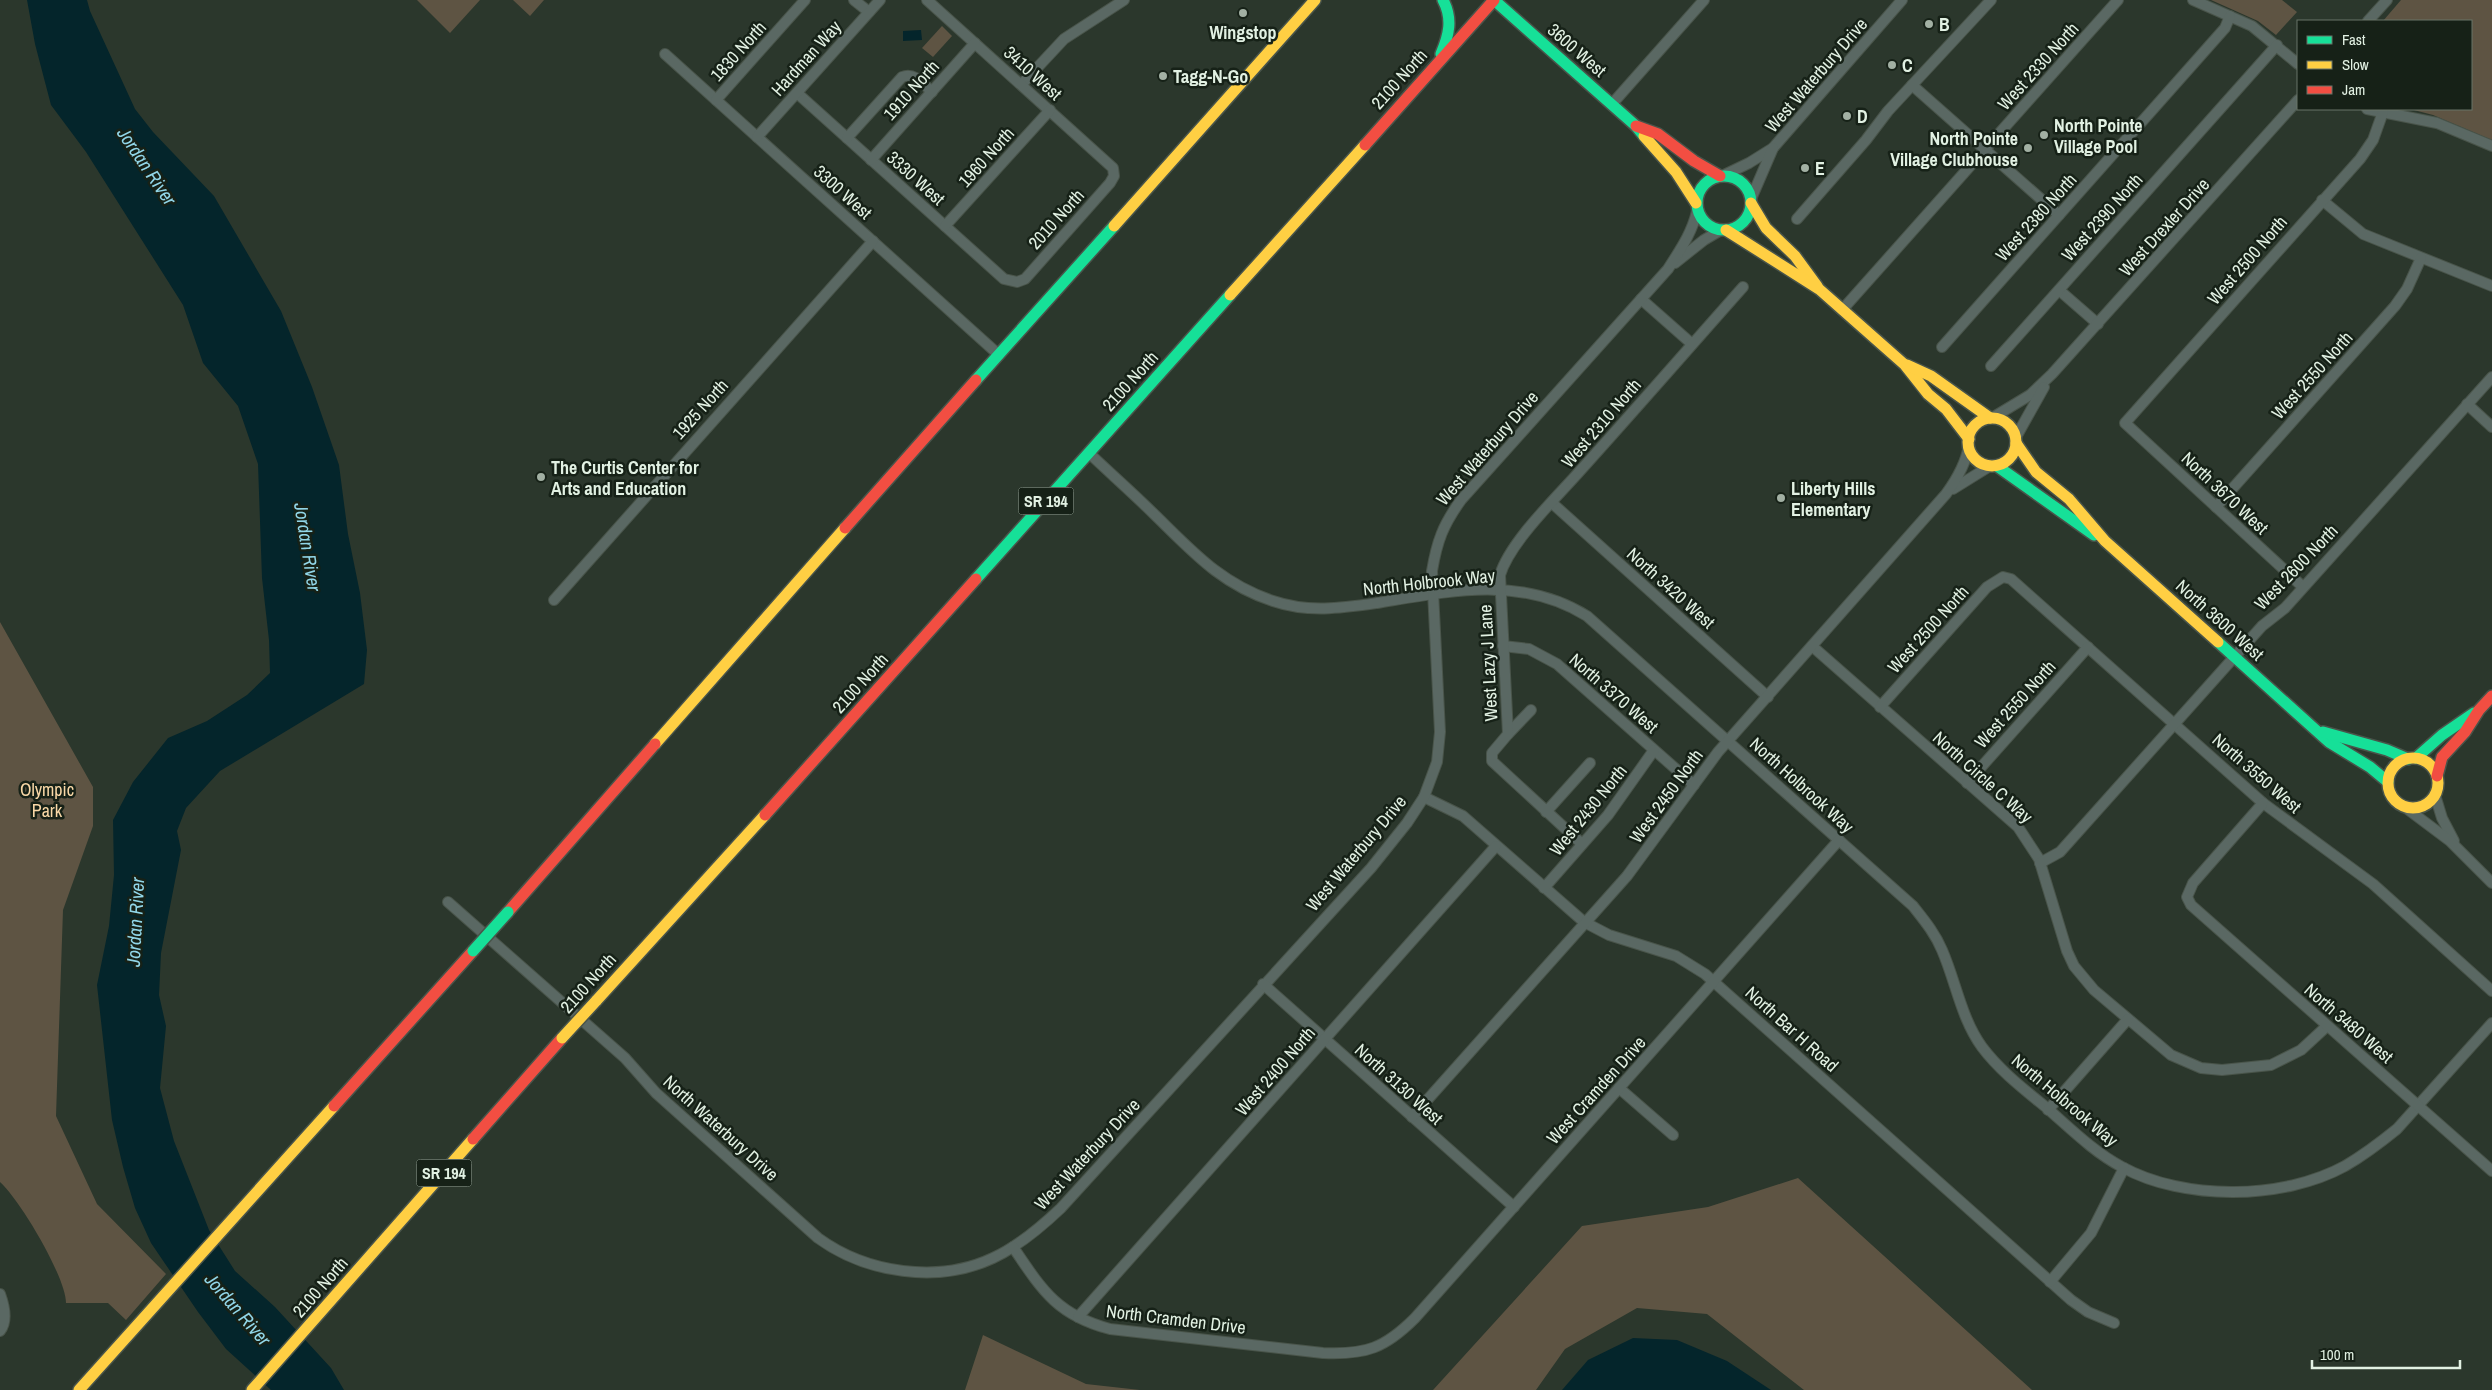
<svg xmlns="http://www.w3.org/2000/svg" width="2492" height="1390" font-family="'Archivo Narrow',sans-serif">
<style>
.green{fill:#5e5443}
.water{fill:#04252b}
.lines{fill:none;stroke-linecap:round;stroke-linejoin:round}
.street-casing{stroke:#49544a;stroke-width:12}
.fast-casing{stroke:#49544a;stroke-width:14}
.slow-casing{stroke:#49544a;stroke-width:14}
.jam-casing{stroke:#49544a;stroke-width:14}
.street{stroke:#5a6863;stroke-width:10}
.fast{stroke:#16e098;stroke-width:11}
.slow{stroke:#ffcf43;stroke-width:11}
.jam{stroke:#f24e42;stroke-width:11}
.fast-bridge-casing{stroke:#49544a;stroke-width:14;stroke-linecap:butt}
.slow-bridge-casing{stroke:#49544a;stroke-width:14;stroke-linecap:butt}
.fast-bridge{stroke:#16e098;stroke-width:11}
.slow-bridge{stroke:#ffcf43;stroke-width:11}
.poi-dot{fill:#a2b0a3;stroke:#162117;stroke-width:2}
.labels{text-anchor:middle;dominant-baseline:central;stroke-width:5;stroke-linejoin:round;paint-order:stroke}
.shield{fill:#162117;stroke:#a5b3a6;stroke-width:1}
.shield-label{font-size:16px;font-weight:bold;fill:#e2f1e3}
.poi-label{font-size:18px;font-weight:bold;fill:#e2f1e3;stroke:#162117;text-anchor:start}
.street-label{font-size:18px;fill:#e2f1e3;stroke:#162117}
.park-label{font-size:18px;fill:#f9d8a7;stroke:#162117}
.water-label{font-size:19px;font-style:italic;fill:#91d6e8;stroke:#162117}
</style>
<rect width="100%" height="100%" fill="#2b372c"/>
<g class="green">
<polygon points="417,0 480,0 450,33"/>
<polygon points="513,0 544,0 530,16"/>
<polygon points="2211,0 2282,0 2297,12 2276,35 2258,21"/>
<polygon points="2401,0 2492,0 2492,140 2433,115 2410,109 2471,109 2471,21 2383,21"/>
<polygon points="942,26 952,36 933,57 922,48"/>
<path d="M0 622 93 787V826L63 910 56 1116 97 1204 166 1274 126 1320 108 1303H66C66 1277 20 1200 0 1182Z"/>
<polygon points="1798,1178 2032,1390 1804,1390 1707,1314 1637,1308 1565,1349 1536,1390 1433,1390 1582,1226 1708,1207"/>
<polygon points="983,1335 1086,1384 1140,1390 965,1390"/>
</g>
<g class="water">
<polygon points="27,0 87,0 90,11 135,109 153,132 214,196 281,311 312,387 339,465 348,534 360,593 367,650 364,684 220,771 186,808 177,831 181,850 161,953 159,995 166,1026 160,1088 174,1141 209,1230 235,1271 275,1307 331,1368 344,1390 271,1390 226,1349 198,1312 151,1243 135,1208 123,1167 112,1120 97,985 109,926 114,875 113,820 133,782 168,738 207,721 247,695 270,673 269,640 262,578 258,464 238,406 203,363 183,305 86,152 51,105 35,44"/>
<polygon points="921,30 922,40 903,41 903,31"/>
<polygon points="1633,1338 1677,1340 1727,1361 1771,1390 1562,1390 1588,1360"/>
</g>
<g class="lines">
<defs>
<g id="street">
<polyline points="854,0 869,12"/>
<polyline points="2193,0 2252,26 2298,64"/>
<polyline points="2368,21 2387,0"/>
<polyline points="665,54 999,355"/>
<polyline points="1022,84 1064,39 1124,0"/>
<polyline points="1912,85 2059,215"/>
<polyline points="797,93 1004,279 1017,282 1025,279 1110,183 1114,176 1113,168 927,0"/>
<polyline points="716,100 805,0"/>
<polyline points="1612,104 1704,0"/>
<polyline points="2367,109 2437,123 2492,146"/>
<polyline points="757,137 880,0"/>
<path d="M847 138 902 77C915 72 923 84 932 92"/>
<polyline points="871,160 975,43"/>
<polyline points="1722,176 1749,163 1773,148 1902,0"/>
<polyline points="1751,199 1773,148"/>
<polyline points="2322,200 2363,234 2492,286"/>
<polyline points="1797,219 1866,140 1888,111 1991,0"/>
<polyline points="945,226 1050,110"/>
<polyline points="1675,263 1704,240 1721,230"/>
<polyline points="2059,290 2098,324"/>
<polyline points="1641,299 1692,344"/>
<polyline points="1842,310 2118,0"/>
<polyline points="1942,347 2225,28 2230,16"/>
<polyline points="1991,366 2277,45"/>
<polyline points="2467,404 2492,427"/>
<polyline points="1992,418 2030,395 2052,374 2298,100"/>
<polyline points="2016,437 2044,387"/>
<path d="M1089 453C1111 474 1134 494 1155 515 1193 552 1221 584 1273 601 1308 613 1342 608 1377 603 1450 591 1521 575 1587 616L1913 906C1924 920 1935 933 1942 950 1956 982 1961 1018 1982 1047 2000 1071 2025 1090 2048 1109 2072 1130 2094 1152 2122 1167 2184 1201 2283 1200 2345 1166 2364 1155 2381 1142 2397 1129L2492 1023"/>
<polyline points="1953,489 1990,466"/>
<polyline points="1552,503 1768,697"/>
<polyline points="2216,507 2395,306 2407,289 2421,258"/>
<polyline points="2303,587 2125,423 2360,159 2373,140 2383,112"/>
<polyline points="554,600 873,241"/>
<polyline points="1503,646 1529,649 1557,664 1694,785"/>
<polyline points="1812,646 2018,827 2039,859 2067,951 2074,966 2094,990 2171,1055 2201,1068 2222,1070 2271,1065 2301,1050 2327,1026"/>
<polyline points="1880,707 1987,587 2003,577 2011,579 2263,803 2373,884 2492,991"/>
<polyline points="1508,734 1531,710"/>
<polyline points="1967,783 2088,647"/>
<polyline points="2435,795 2442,818 2454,841"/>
<polyline points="1424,797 1463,816 1584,922 1609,935 1676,956 1705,974 2071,1300 2088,1312 2114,1323"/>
<polyline points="2263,803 2193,883 2187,897 2191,905 2492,1171"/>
<polyline points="2406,808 2450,841 2492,883"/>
<polyline points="1546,812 1590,763"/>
<path d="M1582 844 1492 761V753L1508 734 1500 575C1510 542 1555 499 1579 472 1634 411 1688 349 1743 287"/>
<polyline points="2040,863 2060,852 2262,626 2285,608 2492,377"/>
<polyline points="1544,888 1608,815 1654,750"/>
<path d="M448 902 625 1058 656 1093 818 1238C866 1273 938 1284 993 1258 1019 1246 1041 1227 1061 1208L1371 868 1407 823 1424 797 1437 762 1440 732 1432 571C1437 541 1443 525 1461 500L1668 269C1680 250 1692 233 1697 211"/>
<polyline points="1263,984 1514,1207"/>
<polyline points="1619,1088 1673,1135"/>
<polyline points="2048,1110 2128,1019"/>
<path d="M1412 1117 1627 876 1718 752 1946 494C1957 479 1966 464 1969 445"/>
<path d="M1013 1247C1042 1290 1057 1315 1110 1329L1323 1353C1366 1355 1385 1348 1415 1318L1839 840"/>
<polyline points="2050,1282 2091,1233 2124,1168"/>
<path d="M0 1294C4 1305 8 1321 0 1331"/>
<polyline points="1078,1317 1496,846"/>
</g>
<g id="fast">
<polyline points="1494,0 1636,126 1644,136"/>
<path d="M1441 54C1449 35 1453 19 1443 0"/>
<circle cx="1724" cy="203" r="27"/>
<polyline points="976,380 1114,226"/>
<polyline points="1997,466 2094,535"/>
<polyline points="976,579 1230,295"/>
<polyline points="2218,642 2329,742 2370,767 2388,782"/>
<polyline points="2323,732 2387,750 2408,759"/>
<polyline points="2416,758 2442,735 2474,713"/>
</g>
<g id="slow">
<polyline points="1644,136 1676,172 1696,203"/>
<polyline points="1751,203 1766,228 1795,256 1817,286"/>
<polyline points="1114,226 1315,0"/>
<polyline points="1726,230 1819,289 1905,365 1928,394 1946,409 1969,439"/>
<polyline points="1230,295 1365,145"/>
<polyline points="1907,365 1931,376 1990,418"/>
<circle cx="1992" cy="442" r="24"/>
<polyline points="2016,443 2036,472 2069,499 2105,541 2218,642"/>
<polyline points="655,744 845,528"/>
<circle cx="2413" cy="783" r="25"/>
<polyline points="596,1001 765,815"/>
<polyline points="79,1390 334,1106"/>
<polyline points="252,1390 473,1139"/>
</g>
<g id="jam">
<polyline points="1636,126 1658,134 1694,161 1720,176"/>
<polyline points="1365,145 1494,0"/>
<polyline points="845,528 976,380"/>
<polyline points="2437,776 2442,757 2465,732 2479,710 2492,696"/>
<polyline points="765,815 976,579"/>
<polyline points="508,912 655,744"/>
<polyline points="334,1106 473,951"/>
<polyline points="473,1139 562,1038"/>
</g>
</defs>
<use href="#street" class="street-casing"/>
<use href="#fast" class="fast-casing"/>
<use href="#slow" class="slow-casing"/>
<use href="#jam" class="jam-casing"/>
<use href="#street" class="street"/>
<use href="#fast" class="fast"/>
<use href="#slow" class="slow"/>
<use href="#jam" class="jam"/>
<defs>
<polyline id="fast-bridge" points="473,951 508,912"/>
<polyline id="slow-bridge" points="562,1038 596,1001"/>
</defs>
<use href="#fast-bridge" class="fast-bridge-casing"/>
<use href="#slow-bridge" class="slow-bridge-casing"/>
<use href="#fast-bridge" class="fast-bridge"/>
<use href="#slow-bridge" class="slow-bridge"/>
</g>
<g class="poi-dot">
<circle cx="1243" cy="13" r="5"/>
<circle cx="1929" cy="24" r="5"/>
<circle cx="1892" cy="65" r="5"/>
<circle cx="1163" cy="76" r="5"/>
<circle cx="1847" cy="116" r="5"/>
<circle cx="2044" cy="135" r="5"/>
<circle cx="2028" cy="148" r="5"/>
<circle cx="1805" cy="168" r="5"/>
<circle cx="541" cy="477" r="5"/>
<circle cx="1781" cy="498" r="5"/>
</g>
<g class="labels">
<g class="shield">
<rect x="1018.5" y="487.5" width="55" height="27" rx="4"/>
<rect x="416.5" y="1159.5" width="55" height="27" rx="4"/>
</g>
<g class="shield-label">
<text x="1046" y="501">SR 194</text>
<text x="444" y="1173">SR 194</text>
</g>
<g class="poi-label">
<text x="1939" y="24">B</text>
<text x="1243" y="32" text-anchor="middle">Wingstop</text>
<text x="1902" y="65">C</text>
<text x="1173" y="76">Tagg-N-Go</text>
<text x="1857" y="116">D</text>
<text x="2054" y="125">North Pointe<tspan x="2054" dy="21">Village Pool</tspan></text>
<text x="2018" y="138" text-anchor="end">North Pointe<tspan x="2018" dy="21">Village Clubhouse</tspan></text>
<text x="1815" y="168">E</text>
<text x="551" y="467">The Curtis Center for<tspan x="551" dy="21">Arts and Education</tspan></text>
<text x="1791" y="488">Liberty Hills<tspan x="1791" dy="21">Elementary</tspan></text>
</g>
<g class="street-label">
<text transform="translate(1577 50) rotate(41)">3600 West</text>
<text transform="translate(738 51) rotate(-48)">1830 North</text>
<text transform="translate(806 58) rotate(-48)">Hardman Way</text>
<text transform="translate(2038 66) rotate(-48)">West 2330 North</text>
<text transform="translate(1033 73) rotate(42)">3410 West</text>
<text transform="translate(1816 75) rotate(-49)">West Waterbury Drive</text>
<text transform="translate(1399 79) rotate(-48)">2100 North</text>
<text transform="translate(911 90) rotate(-48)">1910 North</text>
<text transform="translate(986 157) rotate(-48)">1960 North</text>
<text transform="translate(916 178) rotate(42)">3330 West</text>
<text transform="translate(843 192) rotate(42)">3300 West</text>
<text transform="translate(2036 217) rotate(-48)">West 2380 North</text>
<text transform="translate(2102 217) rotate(-48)">West 2390 North</text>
<text transform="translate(1056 219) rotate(-48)">2010 North</text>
<text transform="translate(2164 227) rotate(-48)">West Drexler Drive</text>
<text transform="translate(2247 260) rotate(-49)">West 2500 North</text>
<text transform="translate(2312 375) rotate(-48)">West 2550 North</text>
<text transform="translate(1130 381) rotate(-48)">2100 North</text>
<text transform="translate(700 409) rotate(-48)">1925 North</text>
<text transform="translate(1601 423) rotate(-49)">West 2310 North</text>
<text transform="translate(1487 448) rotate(-49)">West Waterbury Drive</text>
<text transform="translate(2225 493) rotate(43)">North 3670 West</text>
<text transform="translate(2296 567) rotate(-46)">West 2600 North</text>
<text transform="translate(1429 582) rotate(-6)">North Holbrook Way</text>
<text transform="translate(1671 588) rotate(42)">North 3420 West</text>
<text transform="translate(2220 620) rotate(42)">North 3600 West</text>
<text transform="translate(1928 629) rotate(-48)">West 2500 North</text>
<text transform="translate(1488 663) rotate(-93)">West Lazy J Lane</text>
<text transform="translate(860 683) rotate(-48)">2100 North</text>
<text transform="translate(1614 693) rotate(41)">North 3370 West</text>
<text transform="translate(2015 704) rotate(-48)">West 2550 North</text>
<text transform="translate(2257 773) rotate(41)">North 3550 West</text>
<text transform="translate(1983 777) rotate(42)">North Circle C Way</text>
<text transform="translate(1802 785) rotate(42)">North Holbrook Way</text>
<text transform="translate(1666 796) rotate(-54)">West 2450 North</text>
<text transform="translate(1588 810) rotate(-51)">West 2430 North</text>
<text transform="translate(1356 853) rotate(-50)">West Waterbury Drive</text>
<text transform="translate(588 983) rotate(-48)">2100 North</text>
<text transform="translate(2349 1023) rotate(41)">North 3480 West</text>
<text transform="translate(1792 1029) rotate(42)">North Bar H Road</text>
<text transform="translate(1275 1071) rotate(-49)">West 2400 North</text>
<text transform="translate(1399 1084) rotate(42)">North 3130 West</text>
<text transform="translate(1596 1090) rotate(-48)">West Cramden Drive</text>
<text transform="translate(2065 1100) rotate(40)">North Holbrook Way</text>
<text transform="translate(721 1128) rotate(42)">North Waterbury Drive</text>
<text transform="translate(1087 1154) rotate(-47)">West Waterbury Drive</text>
<text transform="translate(320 1287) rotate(-49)">2100 North</text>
<text transform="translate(1176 1319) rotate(7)">North Cramden Drive</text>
</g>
<g class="park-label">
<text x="47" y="789">Olympic<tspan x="47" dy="21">Park</tspan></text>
</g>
<g class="water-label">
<text transform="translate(147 166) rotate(56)">Jordan River</text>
<text transform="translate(308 547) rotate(81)">Jordan River</text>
<text transform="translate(135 922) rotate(-87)">Jordan River</text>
<text transform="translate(238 1309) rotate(49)">Jordan River</text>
</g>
</g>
<rect x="2297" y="20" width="175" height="90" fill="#162117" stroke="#687469"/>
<rect x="2307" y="36" width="25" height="8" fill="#16e098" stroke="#687469"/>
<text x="2342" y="45" font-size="15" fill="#e2f1e3">Fast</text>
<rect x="2307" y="61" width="25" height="8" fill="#ffcf43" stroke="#687469"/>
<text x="2342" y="70" font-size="15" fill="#e2f1e3">Slow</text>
<rect x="2307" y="86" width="25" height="8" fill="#f24e42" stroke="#687469"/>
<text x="2342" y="95" font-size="15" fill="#e2f1e3">Jam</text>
<path d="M2312 1360v8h148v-8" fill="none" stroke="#e2f1e3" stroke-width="2.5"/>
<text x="2320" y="1360" font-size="15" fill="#e2f1e3" stroke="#162117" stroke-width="4" paint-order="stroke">100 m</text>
</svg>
